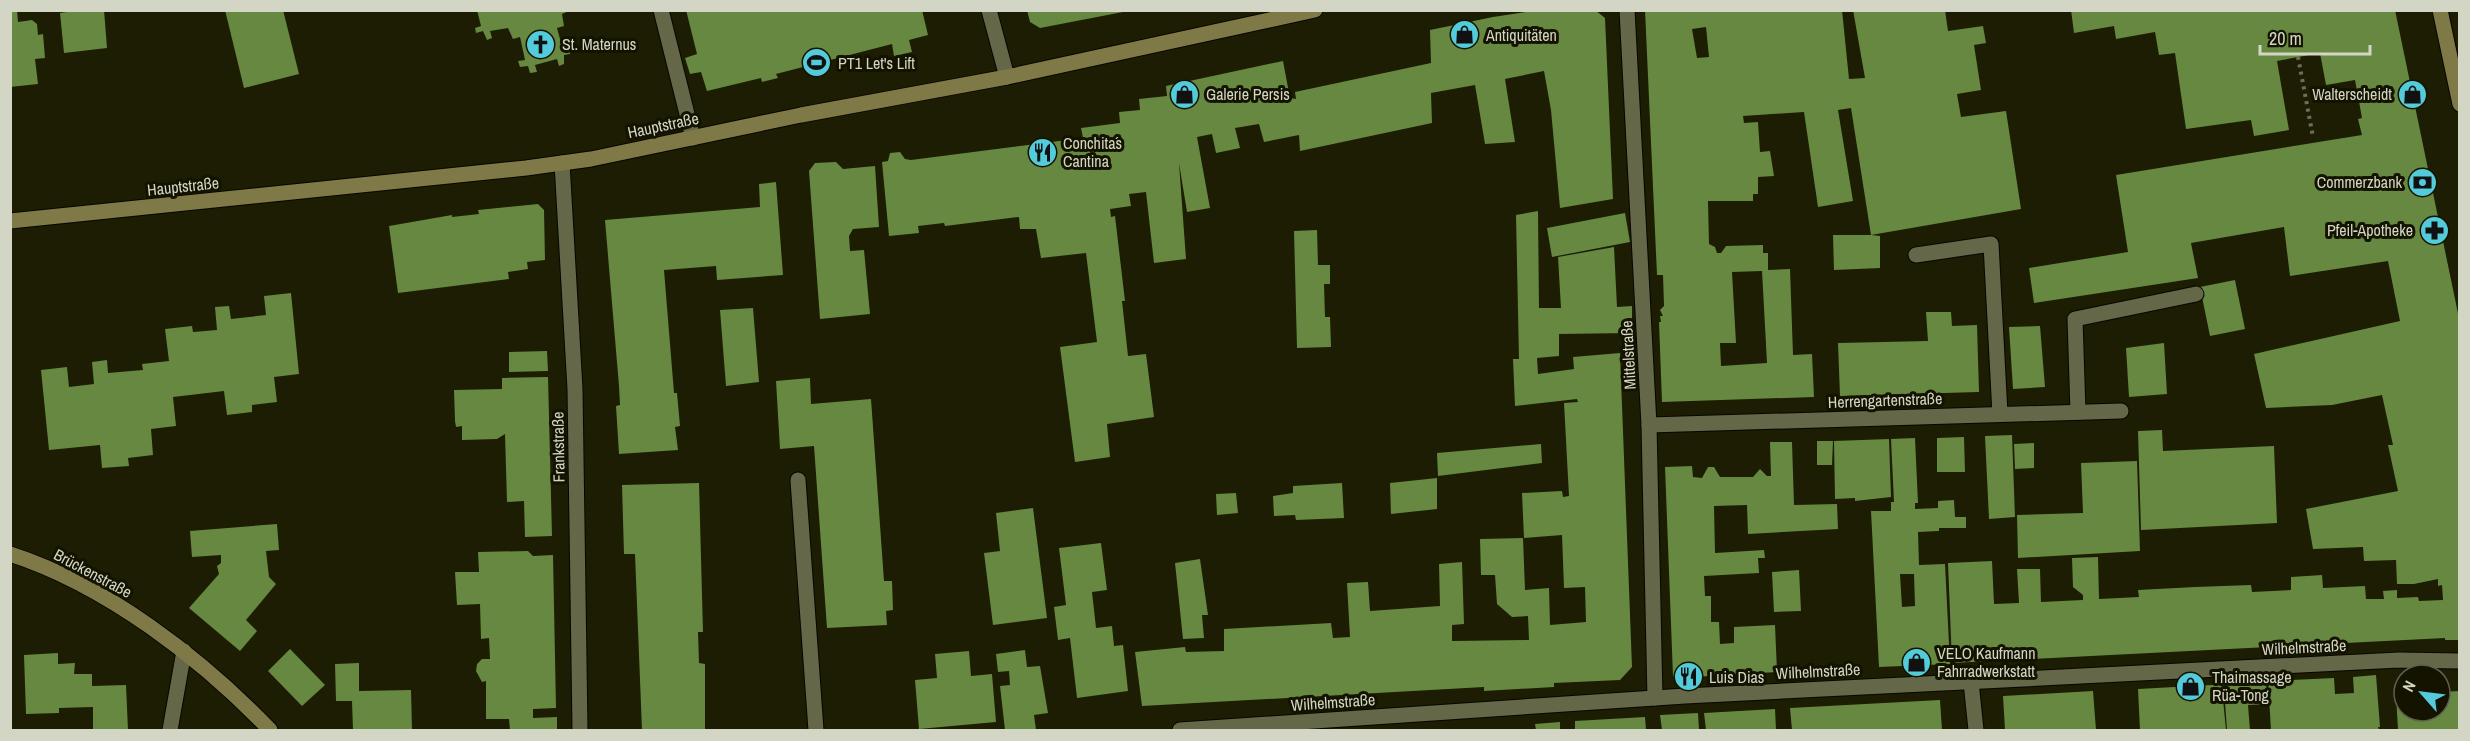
<svg xmlns="http://www.w3.org/2000/svg" width="2470" height="741" font-family="'Archivo Narrow',sans-serif">
<style>
.building{fill:#668841;fill-rule:evenodd}
.lines{fill:none;stroke-linecap:round;stroke-linejoin:round}
.lane-casing{stroke:#070700;stroke-width:17}
.street-casing{stroke:#070700;stroke-width:17}
.secondary-casing{stroke:#070700;stroke-width:17}
.path{stroke:#6d6f58;stroke-width:4;stroke-dasharray:3 4.5;stroke-linecap:butt}
.lane{stroke:#656749;stroke-width:15}
.street{stroke:#656749;stroke-width:15}
.secondary{stroke:#7f7847;stroke-width:15}
.labels{text-anchor:middle;dominant-baseline:central;stroke-width:6;stroke-linejoin:round;paint-order:stroke}
.poi-label{font-size:16px;fill:#d4d6c5;stroke:#131300;text-anchor:start}
.street-label{font-size:16px;fill:#d4d6c5;stroke:#131300}
</style>
<rect width="100%" height="100%" fill="#1c1d02"/>
<g class="building">
<polygon points="10,10 17,10 18,22 32,20 37,24 38,35 43,34 45,58 35,59 38,84 10,87"/>
<polygon points="80,10 104,10 107,48 64,53 60,13"/>
<polygon points="225,10 283,10 299,74 244,88"/>
<polygon points="477,10 571,10 562,14 564,26 557,28 563,50 569,48 570,54 564,55 564,64 559,66 557,59 535,65 537,72 530,73 528,66 520,67 518,61 525,60 520,37 513,39 508,28 490,31 492,38 487,40 483,31 476,33 475,28 481,26"/>
<polygon points="686,10 922,10 928,35 909,40 912,52 894,56 892,44 776,74 778,78 762,82 761,78 707,91 701,72 690,74 685,58 697,54"/>
<polygon points="1027,10 1123,10 1123,12 1040,28 1030,22"/>
<polygon points="1539,10 1595,10 1605,18 1613,199 1560,208 1551,110 1544,71 1505,79 1515,142 1485,144 1475,85 1431,93 1432,123 1300,151 1299,135 1264,142 1259,124 1235,128 1240,148 1216,153 1212,134 1197,137 1210,208 1187,212 1179,163 1186,259 1154,263 1146,192 1129,194 1131,206 1110,209 1111,217 1115,216 1125,301 1122,301 1128,356 1146,354 1154,417 1107,424 1110,457 1075,462 1060,347 1097,342 1086,253 1041,258 1036,229 1020,229 1019,217 945,226 944,223 918,226 919,233 889,236 882,162 888,161 890,153 900,152 905,159 911,160 1083,138 1081,128 1120,123 1119,112 1140,110 1139,99 1167,96 1166,86 1283,61 1290,98 1296,99 1295,92 1431,63 1430,30 1493,17"/>
<path d="M1645 10H1842L1849 79 1865 78 1853 10H1945L1948 31 1983 26 1986 43 1974 45 1981 90 1957 94 1961 117 2006 111 2021 209 1871 235 1880 236V268L1834 270 1833 235H1871L1851 108 1838 110 1853 201 1818 207 1804 112 1743 116 1744 123 1758 122 1760 152 1770 151 1774 176 1758 177V194H1753V201H1708L1709 244 1715 247 1717 253H1721L1726 246 1763 245V253H1768V270L1790 269 1793 355 1812 354 1814 397 1662 402 1659 322H1661L1660 316H1663L1660 310 1664 306 1663 275H1657ZM1706 27 1709 57 1697 58 1692 29ZM1762 271 1767 363 1721 366 1720 343H1736L1732 272Z"/>
<polygon points="2071,10 2395,10 2460,323 2460,640 2445,640 2445,638 1952,663 1948,563 1992,561 1994,604 2019,603 2017,569 2040,569 2041,602 2083,600 2083,595 2073,587 2072,558 2098,557 2099,599 2139,597 2138,590 2195,587 2251,585 2252,592 2291,590 2291,577 2322,575 2323,588 2365,586 2366,599 2384,599 2383,591 2397,590 2397,598 2418,597 2419,601 2443,600 2442,585 2438,586 2438,579 2414,584 2397,584 2396,560 2364,561 2363,547 2313,549 2306,509 2398,491 2388,445 2393,445 2382,395 2332,405 2266,408 2254,354 2400,321 2388,261 2290,276 2284,227 2191,243 2198,278 2034,303 2029,268 2128,252 2116,175 2362,135 2358,119 2362,118 2355,80 2326,85 2320,53 2277,61 2289,130 2254,136 2251,120 2186,129 2175,53 2159,55 2155,32 2116,39 2114,26 2074,33"/>
<polygon points="836,162 843,169 875,166 879,227 853,229 849,236 850,251 864,250 870,314 820,319 809,171 815,163"/>
<polygon points="776,182 783,275 717,280 716,266 664,270 674,393 677,393 680,426 675,427 678,450 619,454 616,406 620,405 619,386 605,220 760,207 759,184"/>
<polygon points="538,204 544,210 545,260 527,262 528,269 508,272 509,279 398,293 389,226 452,215 452,217 479,214 478,210"/>
<polygon points="1538,211 1539,308 1561,308 1558,257 1614,247 1617,307 1632,306 1632,333 1559,334 1559,356 1537,358 1538,374 1574,369 1573,357 1620,353 1632,667 1620,680 1554,683 1554,687 1484,691 1484,687 1142,706 1135,652 1185,647 1186,652 1224,651 1224,629 1331,623 1333,638 1350,637 1347,583 1368,582 1370,611 1440,606 1439,564 1462,562 1464,624 1452,625 1452,641 1529,640 1528,616 1512,617 1497,604 1495,575 1481,575 1480,539 1523,538 1525,590 1549,588 1550,625 1586,622 1585,587 1564,588 1562,535 1524,538 1522,493 1562,491 1563,497 1569,496 1564,403 1578,402 1577,399 1515,406 1513,359 1519,359 1516,215"/>
<polygon points="1625,213 1630,242 1552,257 1547,228"/>
<polygon points="1317,230 1318,265 1330,265 1330,284 1324,284 1325,317 1330,317 1331,347 1297,348 1294,231"/>
<polygon points="2235,280 2245,329 2210,336 2200,287"/>
<polygon points="291,293 299,374 274,377 277,402 252,405 252,412 227,415 224,391 173,397 176,426 151,429 153,455 128,458 129,466 102,468 100,445 49,450 41,370 67,367 69,387 94,384 92,362 107,360 108,373 143,370 142,364 169,361 165,329 192,326 193,332 217,330 215,307 229,306 231,319 266,315 264,296"/>
<polygon points="753,308 759,382 726,386 720,310"/>
<polygon points="1926,312 1951,312 1952,326 1977,325 1979,392 1840,396 1838,343 1928,341"/>
<polygon points="2040,326 2045,387 2013,389 2009,327"/>
<polygon points="2164,343 2167,394 2129,397 2126,348"/>
<polygon points="547,351 548,371 509,372 509,352"/>
<polygon points="548,377 552,536 525,537 524,501 507,502 505,434 497,439 462,440 462,426 456,427 455,421 454,390 502,389 502,378"/>
<polygon points="810,378 811,404 871,399 884,581 892,581 893,610 886,611 887,625 827,628 814,446 780,449 776,381"/>
<polygon points="2162,430 2163,451 2274,446 2277,523 2141,530 2138,431"/>
<polygon points="2012,435 2015,517 1989,519 1985,436"/>
<polygon points="1964,437 1965,472 1937,472 1937,438"/>
<path d="M1915 438 1918 503H1915V509L1938 508V501L1954 500 1955 517H1966V528H1939V531L1918 532 1919 565 1945 564 1950 664 1879 667 1871 511H1891V502H1894L1891 439ZM1900 574H1914L1915 606 1902 607Z"/>
<polygon points="1889,439 1891,497 1855,501 1855,498 1835,499 1834,441"/>
<polygon points="1817,441 1833,441 1832,465 1817,465"/>
<polygon points="1770,442 1792,442 1794,505 1837,504 1838,529 1748,534 1747,505 1714,506 1715,553 1764,550 1765,558 1758,558 1759,573 1704,576 1705,596 1711,596 1711,622 1719,622 1720,644 1734,643 1734,627 1775,625 1777,672 1676,678 1673,676 1665,467 1692,466 1693,477 1702,478 1708,467 1714,467 1720,477 1753,477 1760,469 1767,476 1771,476"/>
<polygon points="2034,443 2034,468 2015,469 2014,444"/>
<polygon points="1541,444 1542,463 1438,476 1437,453"/>
<polygon points="2137,461 2140,551 2018,558 2017,515 2083,513 2081,463"/>
<polygon points="1437,478 1437,509 1391,514 1390,483"/>
<polygon points="699,483 703,632 698,632 699,663 705,664 705,730 642,730 635,554 624,554 622,485"/>
<polygon points="1342,483 1344,518 1296,520 1295,515 1274,516 1273,496 1293,493 1293,486"/>
<polygon points="1236,493 1238,513 1217,515 1216,494"/>
<polygon points="1033,508 1047,618 993,625 984,553 1000,551 996,513"/>
<polygon points="277,524 279,550 266,551 269,577 276,584 246,620 257,631 240,651 189,608 219,574 217,566 221,563 221,555 192,557 190,531"/>
<polygon points="1101,543 1107,590 1092,592 1096,628 1112,626 1114,646 1123,645 1128,691 1077,698 1070,638 1058,640 1054,607 1066,605 1059,548"/>
<polygon points="528,551 533,556 553,555 556,708 533,709 533,718 557,717 557,730 510,730 509,719 486,719 486,681 482,682 476,671 477,664 482,659 490,659 489,638 481,639 480,604 457,605 455,572 479,572 478,552"/>
<polygon points="1200,559 1208,615 1202,615 1204,638 1183,639 1175,563"/>
<polygon points="1799,570 1801,611 1774,612 1772,572"/>
<polygon points="290,649 325,685 302,706 268,671"/>
<polygon points="1025,650 1027,667 1040,666 1048,713 1034,715 1036,730 1005,730 1000,686 1010,685 1009,671 998,672 996,654"/>
<polygon points="969,651 971,676 992,674 996,722 919,729 915,680 937,678 935,654"/>
<polygon points="58,653 58,664 75,663 74,674 92,674 92,686 126,685 128,730 93,730 93,707 59,708 59,713 26,714 24,655"/>
<polygon points="359,663 359,691 411,690 412,730 353,730 352,701 336,701 335,664"/>
<polygon points="2376,675 2380,727 2378,727 2379,730 2271,730 2268,681 2334,678 2335,694 2354,693 2353,677"/>
<polygon points="2266,682 2268,704 2248,705 2250,730 2227,730 2224,688 2222,689 2226,730 2140,730 2138,689"/>
<polygon points="2093,691 2096,730 2005,730 2003,696"/>
<polygon points="2460,691 2460,730 2398,730 2396,694 2404,694 2404,711 2440,711 2440,692"/>
<polygon points="1940,700 1942,730 1792,730 1790,708"/>
<polygon points="1775,709 1776,730 1706,730 1704,713"/>
<polygon points="1698,713 1699,730 1662,730 1660,715"/>
<polygon points="1645,717 1646,730 1575,730 1575,721"/>
<polygon points="1560,722 1560,730 1536,730 1535,724"/>
</g>
<g class="lines">
<defs>
<g id="lane">
<polyline points="661,10 693,138"/>
<polyline points="1916,255 1991,244 2000,414"/>
<polyline points="2078,412 2075,319 2196,294"/>
<polyline points="798,480 816,730"/>
<polyline points="170,730 184,651"/>
</g>
<g id="street">
<polyline points="989,10 1007,77"/>
<polyline points="1627,10 1649,425 1655,698"/>
<polyline points="562,163 575,389 580,730"/>
<polyline points="1649,425 2121,411"/>
<polyline points="1971,682 1976,730"/>
<polyline points="1180,730 1685,696 2399,660 2460,661"/>
</g>
<g id="secondary">
<polyline points="2440,10 2460,104"/>
<polyline points="10,221 526,168 591,159 801,115 1007,77 1315,10"/>
<path d="M10 554C106 585 201 658 270 730"/>
</g>
</defs>
<use href="#lane" class="lane-casing"/>
<use href="#street" class="street-casing"/>
<use href="#secondary" class="secondary-casing"/>
<polyline class="path" points="2298,57 2313,137"/>
<use href="#lane" class="lane"/>
<use href="#street" class="street"/>
<use href="#secondary" class="secondary"/>
</g>
<defs>
<symbol id="shop-disc" viewBox="-11 -11 22 22"><circle r="9.5" fill="#53cbda" stroke="#131300"/><path d="M-5-2.5h2.3a2.7 3.5 0 0 1 5.4 0H5L5.5 6h-11ZM-1.5-2.5h3a1.5 2.3 0 0 0-3 0Z" fill="#111"/></symbol>
<symbol id="church-disc" viewBox="-11 -11 22 22"><circle r="9.5" fill="#53cbda" stroke="#131300"/><path d="M-1.2-6h2.4v3.5h3.3v2.4h-3.3V6h-2.4V-.1h-3.3v-2.4h3.3Z" fill="#111"/></symbol>
<symbol id="stadium-disc" viewBox="-11 -11 22 22"><circle r="9.5" fill="#53cbda" stroke="#131300"/><path d="M0-5a6.5 5 0 1 0 0 10a6.5 5 0 1 0 0-10ZM-3.5-1.8h7v3.6h-7Z" fill="#111"/></symbol>
<symbol id="restaurant-disc" viewBox="-11 -11 22 22"><circle r="9.5" fill="#53cbda" stroke="#131300"/><path d="M-5-6h1v4h1v-4h1v4h1v-4h1v5L-1.5 .5V6h-2V.5L-5-1ZM5-6V6H3V1.5H1.5Q1.5-4 5-6Z" fill="#111"/></symbol>
<symbol id="bank-disc" viewBox="-11 -11 22 22"><circle r="9.5" fill="#53cbda" stroke="#131300"/><path d="M-6-4H6V4H-6ZM0-2.3a2.3 2.3 0 1 0 0 4.6a2.3 2.3 0 1 0 0-4.6Z" fill="#111"/></symbol>
<symbol id="pharmacy-disc" viewBox="-11 -11 22 22"><circle r="9.5" fill="#53cbda" stroke="#131300"/><path d="M-2-6h4v4h4v4h-4v4h-4v-4h-4v-4h4Z" fill="#111"/></symbol>
</defs>
<g fill-rule="evenodd">
<use href="#shop-disc" x="1448" y="18" width="33" height="33"/>
<use href="#church-disc" x="524" y="28" width="33" height="33"/>
<use href="#stadium-disc" x="800" y="46" width="33" height="33"/>
<use href="#shop-disc" x="1168" y="78" width="33" height="33"/>
<use href="#shop-disc" x="2396" y="78" width="33" height="33"/>
<use href="#restaurant-disc" x="1026" y="136" width="33" height="33"/>
<use href="#bank-disc" x="2406" y="166" width="33" height="33"/>
<use href="#pharmacy-disc" x="2418" y="214" width="33" height="33"/>
<use href="#shop-disc" x="1900" y="646" width="33" height="33"/>
<use href="#restaurant-disc" x="1672" y="660" width="33" height="33"/>
<use href="#shop-disc" x="2174" y="670" width="33" height="33"/>
</g>
<g class="labels">
<g class="poi-label">
<text x="1486" y="35">Antiquitäten</text>
<text x="562" y="44">St. Maternus</text>
<text x="838" y="63">PT1 Let's Lift</text>
<text x="1206" y="94">Galerie Persis</text>
<text x="2392" y="94" text-anchor="end">Walterscheidt</text>
<text x="1063" y="143">Conchita´s<tspan x="1063" dy="18">Cantina</tspan></text>
<text x="2402" y="182" text-anchor="end">Commerzbank</text>
<text x="2413" y="230" text-anchor="end">Pfeil-Apotheke</text>
<text x="1937" y="653">VELO Kaufmann<tspan x="1937" dy="18">Fahrradwerkstatt</tspan></text>
<text x="1709" y="677">Luis Dias</text>
<text x="2212" y="677">Thaimassage<tspan x="2212" dy="18">Rüa-Tong</tspan></text>
</g>
<g class="street-label">
<text transform="translate(663 125) rotate(-12)">Hauptstraße</text>
<text transform="translate(183 186) rotate(-6)">Hauptstraße</text>
<text transform="translate(1628 355) rotate(-93)">Mittelstraße</text>
<text transform="translate(1885 400) rotate(-2)">Herrengartenstraße</text>
<text transform="translate(558 447) rotate(-91)">Frankstraße</text>
<text transform="translate(93 573) rotate(28)">Brückenstraße</text>
<text transform="translate(2304 647) rotate(-3)">Wilhelmstraße</text>
<text transform="translate(1818 671) rotate(-3)">Wilhelmstraße</text>
<text transform="translate(1333 702) rotate(-4)">Wilhelmstraße</text>
</g>
</g>
<rect width="2470" height="741" fill="none" stroke="#d4d6c5" stroke-width="24"/>
<g transform="translate(2422 693) rotate(298)"><circle r="28" fill="#131300" stroke="#60614f" stroke-width="1.5"/>
<path d="M0-4.5L10 22L0 15L-10 22Z" fill="#53cbda"/>
<text y="-9" font-size="16" font-weight="bold" text-anchor="middle" fill="#d4d6c5">N</text>
</g>
<path d="M2260 45v9h110v-9" fill="none" stroke="#d4d6c5" stroke-width="3"/>
<text x="2269" y="45" font-size="18" fill="#d4d6c5" stroke="#131300" stroke-width="4.5" paint-order="stroke">20 m</text>
</svg>
